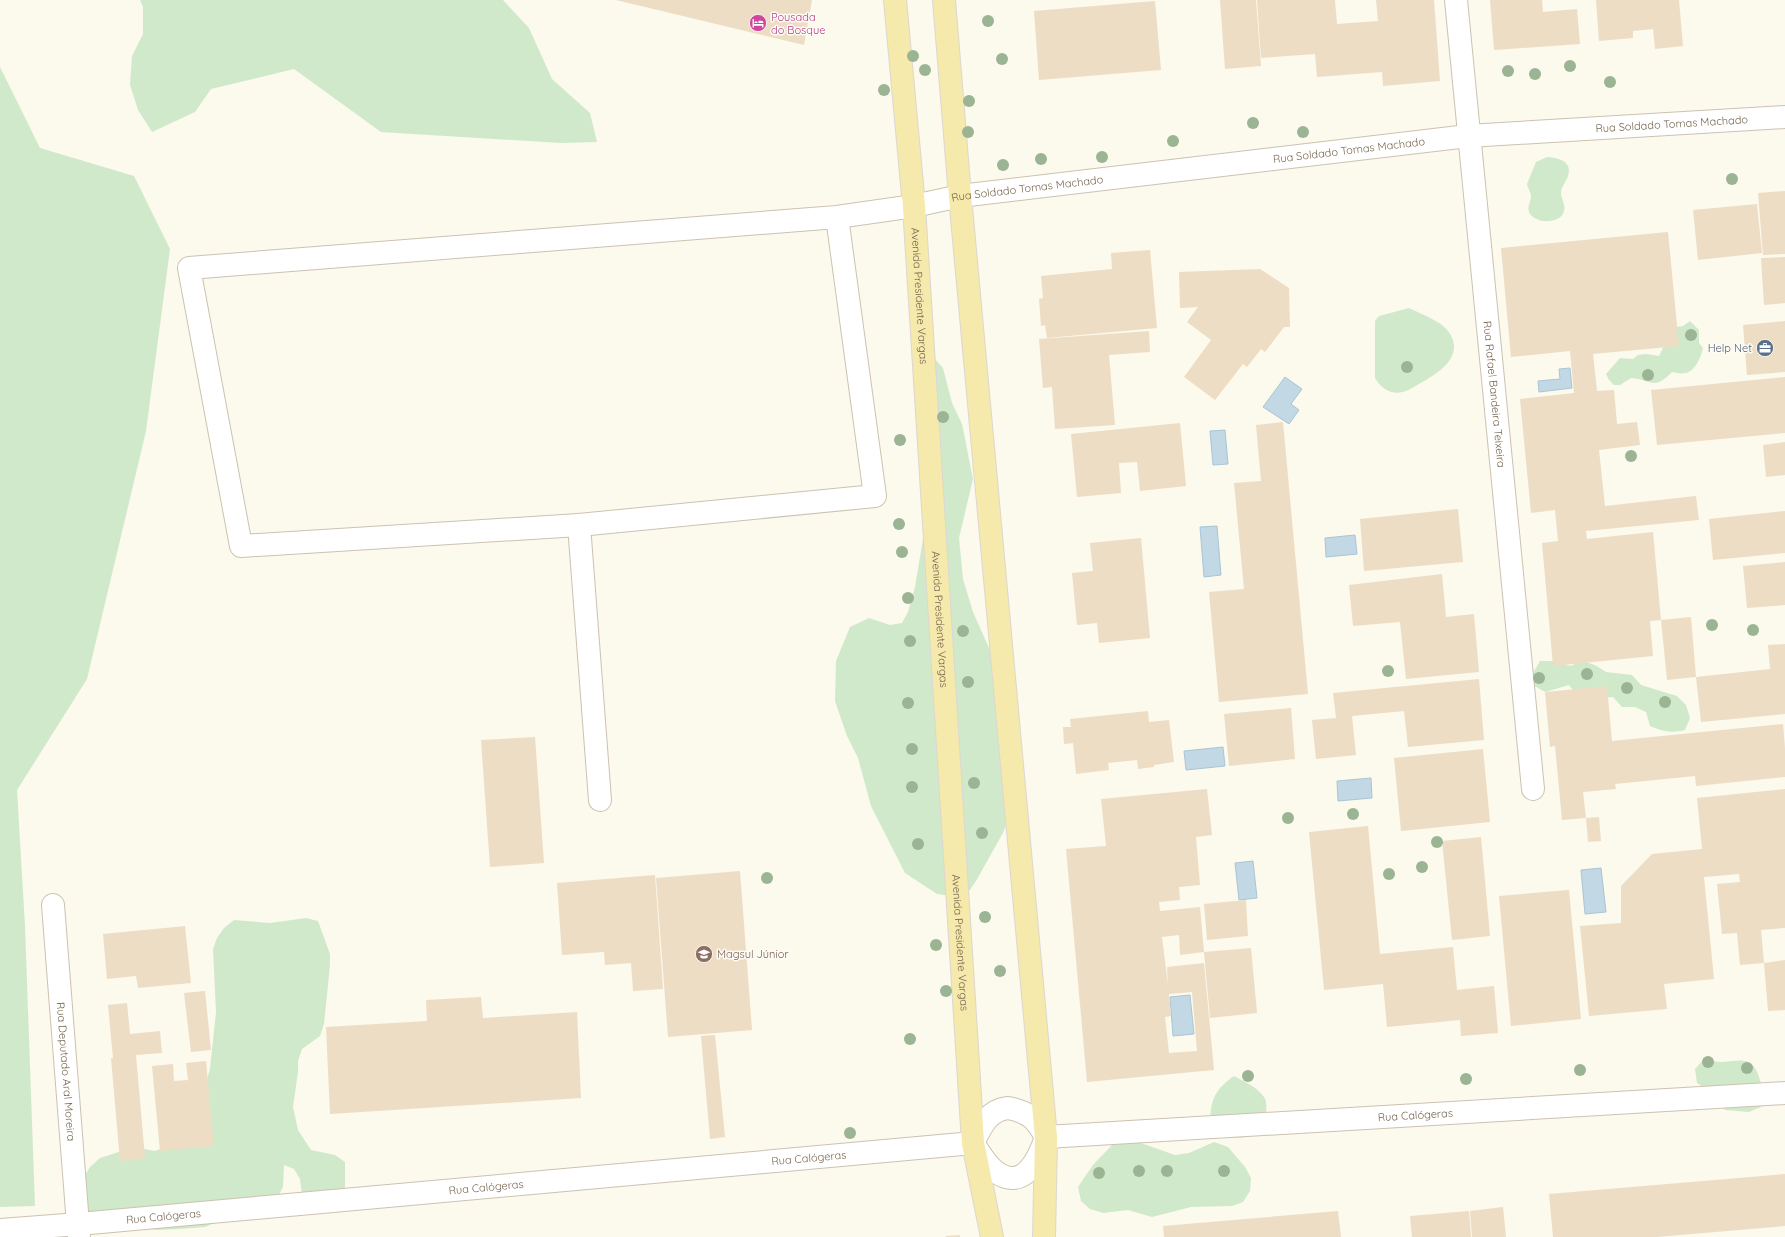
<svg xmlns="http://www.w3.org/2000/svg" width="1785" height="1237" font-family="Quicksand,sans-serif">
<style>
.green{fill:#d1e9cb}
.water{fill:#c2d8e5;stroke:#a9c5d6}
.building{fill:#edddc4;fill-rule:evenodd}
.lines{fill:none;stroke-linecap:round;stroke-linejoin:round}
.minor-casing{stroke:#ccc2b0;stroke-width:24}
.major-casing{stroke:#dcd7d2;stroke-width:24}
.minor{stroke:#fff;stroke-width:22}
.major{stroke:#f5e9ab;stroke-width:22}
.tree{fill:#9bb493}
.labels{text-anchor:middle;dominant-baseline:central;stroke-width:3;stroke-linejoin:round;paint-order:stroke}
.hotel-label{font-size:11px;fill:#b23c85;stroke:#fefcf4;text-anchor:start}
.street-label{font-size:11px;fill:#776650;stroke:#fefcf4}
.service-label{font-size:11px;fill:#4e5e75;stroke:#fefcf4;text-anchor:end}
.education-label{font-size:11px;fill:#785e54;stroke:#fefcf4;text-anchor:start}
</style>
<rect width="100%" height="100%" fill="#fcf9ed"/>
<g class="green">
<polygon points="140,0 503,0 529,28 552,79 590,113 597,142 561,143 381,132 294,69 211,89 195,112 152,132 138,110 130,85 132,56 143,34 143,7"/>
<polygon points="0,67 40,148 134,176 170,249 146,431 87,679 17,790 25,926 35,1206 0,1207"/>
<path d="M1547 157C1558 158 1573 161 1568 176 1566 182 1561 187 1561 193 1561 199 1566 205 1564 211 1561 224 1537 224 1530 214 1526 208 1531 202 1531 196 1531 193 1528 188 1527 184L1536 162Z"/>
<path d="M1409 308C1421 314 1441 321 1448 331 1467 356 1437 374 1419 384 1407 391 1398 397 1385 389 1380 385 1378 383 1375 378V321L1379 316Z"/>
<path d="M1690 321 1699 330V343L1703 348C1701 357 1695 372 1685 373 1681 374 1676 373 1672 372 1653 391 1653 380 1631 378L1620 385H1614L1609 380 1606 374 1620 358 1633 359 1638 355 1646 354 1659 356 1662 350 1664 344 1676 327 1683 326Z"/>
<polygon points="924,359 935,359 943,368 952,403 962,424 973,479 959,538 963,579 973,612 997,666 1014,796 1004,831 976,881 969,891 960,897 937,894 905,873 871,806 858,758 847,736 835,701 836,661 850,627 869,618 890,625 902,623 908,612 915,587 930,497 913,382"/>
<path d="M1540 661H1558L1570 666 1583 661 1595 665 1606 672 1632 675 1641 685 1677 696 1686 705 1690 718 1685 730C1672 733 1663 732 1650 726L1646 712 1635 707H1622L1613 697 1600 698 1577 695 1569 685 1545 692 1533 685V673Z"/>
<polygon points="306,918 318,921 330,954 330,965 324,1024 320,1036 302,1049 298,1061 298,1072 293,1107 298,1130 311,1150 335,1155 345,1162 345,1197 303,1203 300,1179 294,1169 284,1165 283,1187 272,1208 238,1213 205,1227 180,1229 157,1230 133,1227 90,1218 77,1188 90,1167 100,1158 134,1147 155,1151 170,1145 198,1117 210,1068 216,1012 213,949 217,938 224,928 234,920 270,923"/>
<path d="M1704 1059C1710 1060 1716 1062 1722 1062 1743 1060 1753 1056 1760 1080 1764 1093 1765 1094 1761 1107L1749 1112 1725 1110 1708 1090 1697 1083 1695 1069Z"/>
<path d="M1234 1076C1245 1082 1257 1087 1264 1097 1270 1106 1264 1128 1255 1134 1249 1137 1237 1139 1230 1137 1224 1134 1216 1126 1210 1122 1211 1098 1215 1090 1234 1076Z"/>
<polygon points="1138,1142 1175,1155 1189,1153 1214,1142 1228,1147 1245,1167 1251,1178 1250,1191 1243,1202 1232,1206 1191,1207 1152,1217 1128,1210 1103,1213 1090,1209 1081,1201 1078,1187 1093,1165 1112,1145"/>
</g>
<g class="water">
<polygon points="1570,368 1572,388 1539,392 1538,381 1560,379 1559,369"/>
<polygon points="1285,377 1302,389 1291,404 1299,410 1289,424 1263,407"/>
<polygon points="1225,430 1228,464 1213,465 1210,431"/>
<polygon points="1217,526 1221,575 1204,577 1200,527"/>
<polygon points="1355,535 1357,554 1326,557 1325,538"/>
<polygon points="1223,747 1225,766 1186,770 1184,751"/>
<polygon points="1371,778 1372,798 1338,801 1337,781"/>
<polygon points="1253,861 1257,898 1239,900 1235,863"/>
<polygon points="1601,868 1606,912 1585,914 1581,870"/>
<polygon points="1190,995 1194,1034 1173,1036 1170,997"/>
</g>
<g class="building">
<polygon points="616,0 812,0 804,45"/>
<polygon points="1220,0 1256,0 1261,66 1225,69"/>
<polygon points="1257,0 1335,0 1337,24 1378,21 1376,0 1434,0 1440,81 1383,86 1382,72 1317,77 1315,54 1261,58"/>
<polygon points="1490,0 1542,0 1543,12 1577,9 1580,44 1494,50"/>
<polygon points="1596,0 1679,0 1683,46 1655,49 1653,29 1633,31 1633,38 1599,41"/>
<polygon points="1155,1 1161,70 1039,80 1034,11"/>
<polygon points="1785,191 1785,254 1763,255 1758,193"/>
<polygon points="1757,204 1762,253 1698,260 1693,210"/>
<polygon points="1668,232 1679,346 1593,354 1597,391 1614,390 1617,424 1637,422 1640,445 1599,450 1605,506 1696,496 1699,520 1586,531 1587,539 1653,532 1661,620 1650,621 1653,656 1553,666 1542,543 1558,541 1555,510 1531,513 1520,399 1574,393 1570,351 1511,357 1501,248"/>
<polygon points="1150,250 1157,328 1047,338 1045,325 1041,326 1039,299 1043,298 1041,276 1112,269 1111,253"/>
<polygon points="1785,257 1785,303 1764,305 1761,258"/>
<polygon points="1260,269 1289,288 1290,327 1284,327 1265,352 1261,349 1247,367 1243,364 1215,400 1184,377 1211,340 1187,322 1198,307 1180,308 1179,272"/>
<polygon points="1785,321 1785,372 1747,375 1743,325"/>
<polygon points="1149,331 1150,352 1109,355 1115,425 1055,429 1052,387 1043,388 1039,339"/>
<polygon points="1785,377 1785,433 1657,445 1651,390"/>
<polygon points="1283,422 1308,694 1219,702 1209,592 1244,589 1234,483 1261,481 1256,425"/>
<polygon points="1180,423 1186,486 1140,491 1137,462 1119,463 1121,493 1077,497 1071,434"/>
<polygon points="1785,442 1785,475 1766,477 1763,445"/>
<polygon points="1458,509 1463,562 1364,571 1360,519"/>
<polygon points="1785,511 1785,553 1713,560 1709,519"/>
<polygon points="1141,538 1150,638 1099,643 1097,623 1077,625 1072,573 1093,571 1090,543"/>
<polygon points="1785,562 1785,605 1747,608 1743,566"/>
<polygon points="1442,574 1446,617 1474,614 1479,672 1406,679 1400,622 1353,626 1349,585"/>
<polygon points="1691,617 1696,677 1667,680 1661,620"/>
<polygon points="1785,644 1785,714 1701,722 1696,677 1770,669 1768,645"/>
<polygon points="1479,679 1484,740 1408,747 1404,711 1352,716 1356,755 1316,759 1312,720 1336,718 1333,693"/>
<polygon points="1607,686 1612,741 1783,724 1785,748 1785,777 1696,786 1695,776 1615,784 1616,789 1583,792 1586,818 1562,820 1555,746 1550,747 1545,692"/>
<polygon points="1291,708 1295,759 1229,766 1224,714"/>
<polygon points="1148,711 1149,722 1169,720 1174,762 1154,765 1154,767 1138,769 1137,760 1108,763 1109,770 1076,774 1073,743 1064,744 1063,727 1071,727 1070,719"/>
<polygon points="535,737 544,863 490,867 481,740"/>
<polygon points="1483,749 1490,822 1401,831 1394,758"/>
<path d="M1207 789 1212 835 1196 837 1200 885 1179 887 1180 900 1159 902 1160 911 1200 907 1204 952 1180 955 1179 935 1162 937 1168 985 1167 967 1204 963 1214 1070 1087 1082 1066 849 1106 846 1101 799ZM1192 992 1197 1051 1169 1053 1165 1017 1171 1016 1169 994Z"/>
<polygon points="1785,789 1785,928 1761,930 1764,963 1740,965 1737,933 1722,934 1717,884 1740,882 1739,874 1704,877 1714,979 1664,984 1667,1009 1589,1016 1580,926 1621,923 1621,886 1652,854 1702,849 1697,798"/>
<polygon points="1599,817 1601,841 1588,842 1586,818"/>
<polygon points="1368,826 1380,954 1453,947 1457,990 1494,986 1498,1033 1461,1036 1460,1020 1387,1027 1383,984 1324,990 1309,832"/>
<polygon points="1481,837 1490,936 1452,940 1442,841"/>
<polygon points="740,871 752,1030 668,1037 656,878"/>
<polygon points="655,875 663,989 633,991 631,963 605,965 604,952 562,955 557,883"/>
<polygon points="1569,890 1581,1019 1511,1026 1499,896"/>
<polygon points="1246,900 1248,936 1207,940 1204,904"/>
<polygon points="185,926 191,983 138,988 136,976 107,979 103,934"/>
<polygon points="1251,948 1257,1013 1210,1018 1204,952"/>
<polygon points="1785,960 1785,1010 1768,1011 1764,963"/>
<polygon points="205,991 211,1050 191,1052 184,993"/>
<polygon points="481,997 483,1018 577,1012 581,1098 330,1114 326,1027 427,1021 426,1000"/>
<polygon points="127,1003 130,1034 160,1031 162,1053 136,1055 145,1158 120,1161 111,1058 113,1058 108,1005"/>
<polygon points="715,1035 725,1137 710,1139 701,1036"/>
<polygon points="206,1061 214,1146 160,1151 152,1066 173,1064 174,1081 188,1080 186,1063"/>
<polygon points="1785,1174 1785,1226 1657,1237 1553,1237 1549,1194"/>
<polygon points="1503,1207 1506,1237 1472,1237 1470,1211"/>
<polygon points="1338,1211 1341,1237 1164,1237 1163,1226"/>
<polygon points="1469,1211 1471,1237 1412,1237 1410,1216"/>
<polygon points="960,1235 960,1237 946,1237 946,1236"/>
</g>
<g class="lines">
<defs>
<g id="minor">
<path id="s1" d="M1456 0 1533 789"/>
<path id="s2" d="M837 217 875 496 579 525 241 546 189 268 837 217 914 206 960 196 1468 136 1785 117"/>
<polyline points="579,525 600,800"/>
<path id="s3" d="M53 905 79 1237"/>
<path d="M1008 1108C1029 1112 1036 1119 1046 1137 1039 1158 1024 1192 996 1172 986 1165 980 1153 973 1143 981 1127 988 1110 1008 1108Z"/>
<path id="s4" d="M1046 1137 1785 1093"/>
<path id="s5" d="M0 1230 79 1224 973 1143"/>
</g>
<g id="major">
<path id="s6" d="M895 0 914 206 973 1143 992 1237"/>
<polyline points="944,0 960,196 1046,1137 1044,1237"/>
</g>
</defs>
<use href="#minor" class="minor-casing"/>
<use href="#major" class="major-casing"/>
<use href="#minor" class="minor"/>
<use href="#major" class="major"/>
</g>
<g class="tree">
<circle cx="988" cy="21" r="6"/>
<circle cx="913" cy="56" r="6"/>
<circle cx="1002" cy="59" r="6"/>
<circle cx="1570" cy="66" r="6"/>
<circle cx="925" cy="70" r="6"/>
<circle cx="1508" cy="71" r="6"/>
<circle cx="1535" cy="74" r="6"/>
<circle cx="1610" cy="82" r="6"/>
<circle cx="884" cy="90" r="6"/>
<circle cx="969" cy="101" r="6"/>
<circle cx="1253" cy="123" r="6"/>
<circle cx="968" cy="132" r="6"/>
<circle cx="1303" cy="132" r="6"/>
<circle cx="1173" cy="141" r="6"/>
<circle cx="1102" cy="157" r="6"/>
<circle cx="1041" cy="159" r="6"/>
<circle cx="1003" cy="165" r="6"/>
<circle cx="1732" cy="179" r="6"/>
<circle cx="1691" cy="335" r="6"/>
<circle cx="1407" cy="367" r="6"/>
<circle cx="1648" cy="375" r="6"/>
<circle cx="943" cy="417" r="6"/>
<circle cx="900" cy="440" r="6"/>
<circle cx="1631" cy="456" r="6"/>
<circle cx="899" cy="524" r="6"/>
<circle cx="902" cy="552" r="6"/>
<circle cx="908" cy="598" r="6"/>
<circle cx="1712" cy="625" r="6"/>
<circle cx="1753" cy="630" r="6"/>
<circle cx="963" cy="631" r="6"/>
<circle cx="910" cy="641" r="6"/>
<circle cx="1388" cy="671" r="6"/>
<circle cx="1587" cy="674" r="6"/>
<circle cx="1539" cy="678" r="6"/>
<circle cx="968" cy="682" r="6"/>
<circle cx="1627" cy="688" r="6"/>
<circle cx="1665" cy="702" r="6"/>
<circle cx="908" cy="703" r="6"/>
<circle cx="912" cy="749" r="6"/>
<circle cx="974" cy="783" r="6"/>
<circle cx="912" cy="787" r="6"/>
<circle cx="1353" cy="814" r="6"/>
<circle cx="1288" cy="818" r="6"/>
<circle cx="982" cy="833" r="6"/>
<circle cx="1437" cy="842" r="6"/>
<circle cx="918" cy="844" r="6"/>
<circle cx="1422" cy="867" r="6"/>
<circle cx="1389" cy="874" r="6"/>
<circle cx="767" cy="878" r="6"/>
<circle cx="985" cy="917" r="6"/>
<circle cx="936" cy="945" r="6"/>
<circle cx="1000" cy="971" r="6"/>
<circle cx="946" cy="991" r="6"/>
<circle cx="910" cy="1039" r="6"/>
<circle cx="1708" cy="1062" r="6"/>
<circle cx="1747" cy="1068" r="6"/>
<circle cx="1580" cy="1070" r="6"/>
<circle cx="1248" cy="1076" r="6"/>
<circle cx="1466" cy="1079" r="6"/>
<circle cx="850" cy="1133" r="6"/>
<circle cx="1139" cy="1171" r="6"/>
<circle cx="1167" cy="1171" r="6"/>
<circle cx="1224" cy="1171" r="6"/>
<circle cx="1099" cy="1173" r="6"/>
</g>
<defs>
<symbol id="hotel-disc" viewBox="-11 -11 22 22"><circle r="9.5" fill="#d1479c" stroke="#fefcf4"/><path d="M-6-4.5h1.5V1H6V5H4.5V3h-9V5H-6ZM-4 0a1.8 1.8 0 1 1 3.6 0ZM.5 0V-2.5h3Q6-2.5 6 0Z" fill="#fff"/></symbol>
<symbol id="office-disc" viewBox="-11 -11 22 22"><circle r="9.5" fill="#5c6f8a" stroke="#fefcf4"/><path d="M-6-3h4V-5.5h4V-3h4V5H-6ZM-1-4.5V-3h2v-1.5ZM-6 0V1H6V0Z" fill="#fff"/></symbol>
<symbol id="school-disc" viewBox="-11 -11 22 22"><circle r="9.5" fill="#8d6e63" stroke="#fefcf4"/><path d="M0-5L7-2L0 1L-7-2ZM-4 1L0 2.5L4 1V4Q0 6-4 4Z" fill="#fff"/></symbol>
</defs>
<g fill-rule="evenodd">
<use href="#hotel-disc" x="748" y="13" width="20" height="20"/>
<use href="#office-disc" x="1755" y="338" width="20" height="20"/>
<use href="#school-disc" x="694" y="944" width="20" height="20"/>
</g>
<g class="labels">
<g class="hotel-label">
<text x="771" y="17">Pousada<tspan x="771" dy="13">do Bosque</tspan></text>
</g>
<g class="street-label">
<text stroke="none"><textPath href="#s2" startOffset="2691">Rua Soldado Tomas Machado</textPath></text>
<text stroke="none"><textPath href="#s2" startOffset="2367">Rua Soldado Tomas Machado</textPath></text>
<text stroke="none"><textPath href="#s2" startOffset="2043">Rua Soldado Tomas Machado</textPath></text>
<text stroke="none"><textPath href="#s6" startOffset="297">Avenida Presidente Vargas</textPath></text>
<text stroke="none"><textPath href="#s1" startOffset="396">Rua Rafael Bandeira Teixeira</textPath></text>
<text stroke="none"><textPath href="#s6" startOffset="621">Avenida Presidente Vargas</textPath></text>
<text stroke="none"><textPath href="#s6" startOffset="945">Avenida Presidente Vargas</textPath></text>
<text stroke="none"><textPath href="#s3" startOffset="167">Rua Deputado Aral Moreira</textPath></text>
<text stroke="none"><textPath href="#s4" startOffset="370">Rua Calógeras</textPath></text>
<text stroke="none"><textPath href="#s5" startOffset="812">Rua Calógeras</textPath></text>
<text stroke="none"><textPath href="#s5" startOffset="488">Rua Calógeras</textPath></text>
<text stroke="none"><textPath href="#s5" startOffset="164">Rua Calógeras</textPath></text>
</g>
<g class="service-label">
<text x="1752" y="348">Help Net</text>
</g>
<g class="education-label">
<text x="717" y="954">Magsul Júnior</text>
</g>
</g>
</svg>
